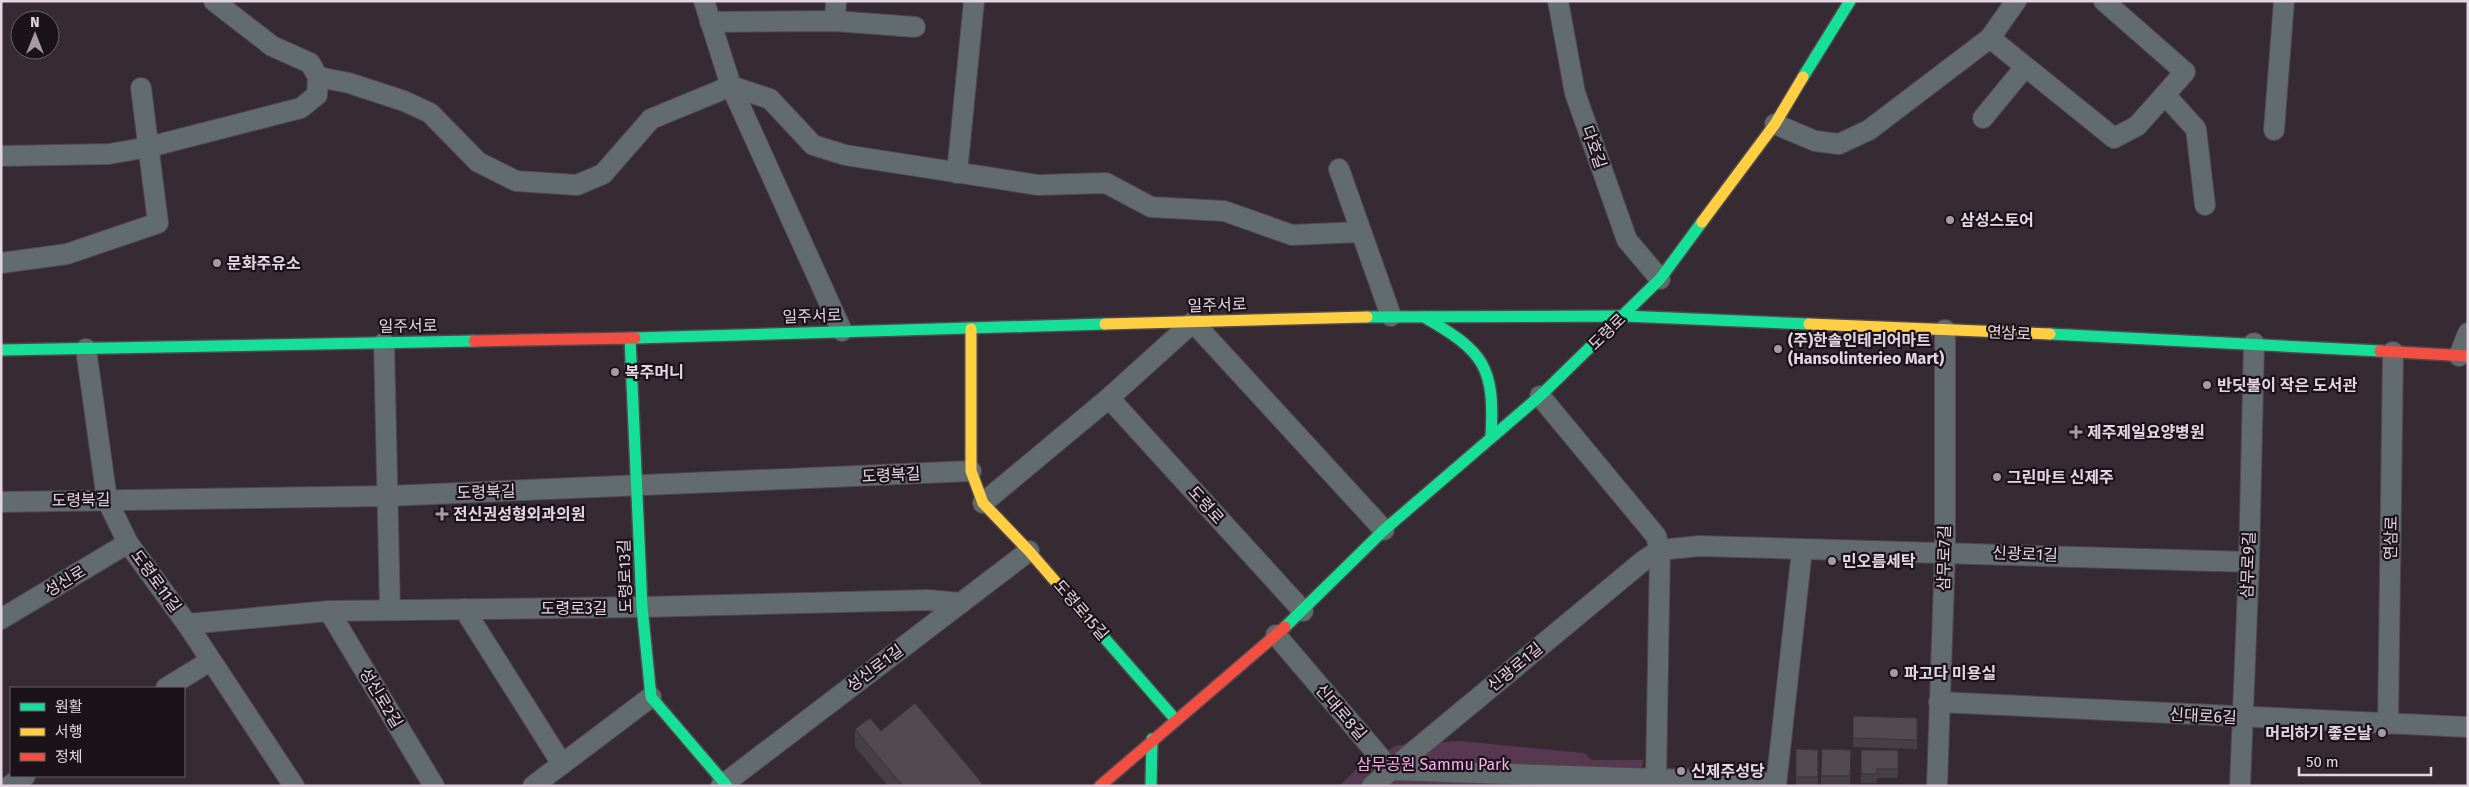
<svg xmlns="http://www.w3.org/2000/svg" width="2469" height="787" font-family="'Fira Sans','Noto Sans KR',sans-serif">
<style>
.green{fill:#583751}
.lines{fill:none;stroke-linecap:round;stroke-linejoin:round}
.street-casing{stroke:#51474e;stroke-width:22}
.fast-casing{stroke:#51474e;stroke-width:14}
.slow-casing{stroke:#51474e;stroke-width:14}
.jam-casing{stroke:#51474e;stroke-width:14}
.street{stroke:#626c6e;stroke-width:20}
.fast{stroke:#16e098;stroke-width:11}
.slow{stroke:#ffcf43;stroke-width:11}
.jam{stroke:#f24e42;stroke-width:11}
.wall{fill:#473f46}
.building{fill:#534951;stroke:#3a3339}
.poi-dot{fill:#a79aa3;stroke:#1c131a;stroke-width:2}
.labels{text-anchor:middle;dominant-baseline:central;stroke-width:4.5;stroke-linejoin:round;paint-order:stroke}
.street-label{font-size:16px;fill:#e4d6e0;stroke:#1c131a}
.poi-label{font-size:16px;font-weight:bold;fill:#e4d6e0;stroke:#1c131a;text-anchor:start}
.park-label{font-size:16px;fill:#fcadec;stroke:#1c131a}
</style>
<rect width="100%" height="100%" fill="#362b33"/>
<polygon class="green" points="1460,741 1584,753 1592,760 1643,760 1642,769 1700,767 1738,786 1339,786 1358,768 1397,745"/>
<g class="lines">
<defs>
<g id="street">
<polyline points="704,1 731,86 842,331"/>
<polyline points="1558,1 1575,93 1627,240 1660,279"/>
<polyline points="835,21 836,1"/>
<polyline points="710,22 835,21 915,27"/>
<polyline points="1990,38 2114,138 2137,126 2185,72 2104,1"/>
<polyline points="318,77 349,83 404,101 430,113 478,162 516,181 577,185 603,174 651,119 731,86 770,99 813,145 845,155 1038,185 1106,183 1151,207 1224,211 1292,235 1360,232"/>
<polyline points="2166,96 2196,129 2205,205"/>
<polyline points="1983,118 2025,67"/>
<polyline points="1775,124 1815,141 1839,144 1869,130 1990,38 2016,1"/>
<polyline points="2274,130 2284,1"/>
<polyline points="1,156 109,154 149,147 301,108 317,95 318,77 310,63 272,46 214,1"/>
<polyline points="1339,169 1391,316"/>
<polyline points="957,173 974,1"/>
<polyline points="1,263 67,254 158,223 141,88"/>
<polyline points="384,343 390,609"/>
<polyline points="86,349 107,500 128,543 187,624 294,786"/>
<polyline points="2459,356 2468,333"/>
<polyline points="1540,396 1656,536 1660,550 1656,778"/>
<polyline points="1109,398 1303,611"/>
<polyline points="1,502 388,496 971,471"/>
<polyline points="983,503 1109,398 1193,322 1384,530"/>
<polyline points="464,609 562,764"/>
<polyline points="329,611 434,786"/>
<polyline points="1,619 128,543"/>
<polyline points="187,624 329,611 642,607 928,600 961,603"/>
<polyline points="1276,635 1391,770 1776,783"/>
<polyline points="166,688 210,661"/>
<polyline points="1939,702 2468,727"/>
<polyline points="2388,724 2393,352"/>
<polyline points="9,786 25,776"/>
<polyline points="533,786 651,697"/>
<polyline points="721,786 1029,551"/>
<polyline points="1372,786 1643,561 1660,550 1699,546 2249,562"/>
<polyline points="1776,786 1802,550"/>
<polyline points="1937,786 1945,552 1945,330"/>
<polyline points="2240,786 2249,562 2254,343"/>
</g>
<g id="fast">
<polyline points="1803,77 1850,1"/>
<polyline points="1367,317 1624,316 1809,324"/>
<path d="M1424 317C1485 352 1495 367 1491 438"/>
<polyline points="2050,334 2380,351"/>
<polyline points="630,338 642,607 651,697 727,786"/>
<polyline points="635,338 1105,324"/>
<polyline points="1,350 474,341"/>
<polyline points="1087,618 1175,719"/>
<polyline points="1285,627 1384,530 1540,396 1660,279 1702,222"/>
<polyline points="1151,786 1152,739"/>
</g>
<g id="slow">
<polyline points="1702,222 1775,124 1803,77"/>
<polyline points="1105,324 1367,317"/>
<polyline points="1809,324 2050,334"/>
<polyline points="971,329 971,471 983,503 1029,551 1087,618"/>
</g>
<g id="jam">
<polyline points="474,341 635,338"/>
<polyline points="2380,351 2468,356"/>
<polyline points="1100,786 1285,627"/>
</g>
</defs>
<use href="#street" class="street-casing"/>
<use href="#fast" class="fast-casing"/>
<use href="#slow" class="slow-casing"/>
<use href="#jam" class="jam-casing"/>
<use href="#street" class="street"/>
<use href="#fast" class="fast"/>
<use href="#slow" class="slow"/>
<use href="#jam" class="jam"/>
</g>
<g class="wall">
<polygon points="1853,716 1917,718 1917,749 1853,747"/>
<polygon points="855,729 881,731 982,786 888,786 855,747"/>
<polygon points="1796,749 1818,750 1818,786 1796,786"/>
<polygon points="1851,750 1850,786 1821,785 1821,776"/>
<polygon points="1861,750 1898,750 1898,778 1877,778 1877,783 1861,783"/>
</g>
<g class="building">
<polygon points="915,703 982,783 979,786 903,786 855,729 870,718 881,731"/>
<polygon points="1853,716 1917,718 1917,740 1853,738"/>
<polygon points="1796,749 1818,750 1818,777 1796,777"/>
<polygon points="1822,749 1851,750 1850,776 1821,776"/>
<polygon points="1861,750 1898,750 1898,769 1877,769 1877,774 1861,774"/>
</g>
<g class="poi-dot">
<circle cx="1950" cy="220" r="5"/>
<circle cx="217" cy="263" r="5"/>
<circle cx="1778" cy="349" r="5"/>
<circle cx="615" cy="372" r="5"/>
<circle cx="2207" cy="385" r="5"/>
<path d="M2073.5 424.5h5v5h5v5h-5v5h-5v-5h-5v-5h5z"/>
<circle cx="1997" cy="477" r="5"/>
<path d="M439.5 506.5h5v5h5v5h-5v5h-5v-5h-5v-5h5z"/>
<circle cx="1832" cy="561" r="5"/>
<circle cx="1894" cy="673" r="5"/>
<circle cx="2382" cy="733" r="5"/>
<circle cx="1681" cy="771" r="5"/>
</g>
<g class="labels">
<g class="street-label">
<text transform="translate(1594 147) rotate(71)">다호길</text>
<text transform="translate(1217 305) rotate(-2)">일주서로</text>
<text transform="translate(812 316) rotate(-2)">일주서로</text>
<text transform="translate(408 326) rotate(-1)">일주서로</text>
<text transform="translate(1607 332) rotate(-44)">도령로</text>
<text transform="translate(2009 333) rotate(3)">연삼로</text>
<text transform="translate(891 475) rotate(-3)">도령북길</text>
<text transform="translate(486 492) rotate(-2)">도령북길</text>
<text transform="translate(81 500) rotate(-1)">도령북길</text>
<text transform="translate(1206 505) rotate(48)">도령로</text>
<text transform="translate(2391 538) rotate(-89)">연삼로</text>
<text transform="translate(2025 554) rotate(2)">신광로1길</text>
<text transform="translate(1944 558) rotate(-89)">삼무로7길</text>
<text transform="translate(2248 565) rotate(-88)">삼무로9길</text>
<text transform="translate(625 576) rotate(-92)">도령로13길</text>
<text transform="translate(65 581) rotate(-31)">성신로</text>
<text transform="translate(156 581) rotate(54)">도령로11길</text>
<text x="574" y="608">도령로3길</text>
<text transform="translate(1081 610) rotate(49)">도령로15길</text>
<text transform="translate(1515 667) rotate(-40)">신광로1길</text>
<text transform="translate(875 668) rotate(-37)">성신로1길</text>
<text transform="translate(381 698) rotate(59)">성신로2길</text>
<text transform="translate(1341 712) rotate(49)">신대로8길</text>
<text transform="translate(2203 716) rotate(3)">신대로6길</text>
</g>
<g class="poi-label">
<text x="1960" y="220">삼성스토어</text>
<text x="227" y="263">문화주유소</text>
<text x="1788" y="340">(주)한솔인테리어마트<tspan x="1788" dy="18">(Hansolinterieo Mart)</tspan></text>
<text x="625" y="372">복주머니</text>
<text x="2217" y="385">반딧불이 작은 도서관</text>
<text x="2087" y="432">제주제일요양병원</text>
<text x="2007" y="477">그린마트 신제주</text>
<text x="453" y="514">전신권성형외과의원</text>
<text x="1842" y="561">민오름세탁</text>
<text x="1904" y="673">파고다 미용실</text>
<text x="2372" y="733" text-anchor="end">머리하기 좋은날</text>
<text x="1691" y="771">신제주성당</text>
</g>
<g class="park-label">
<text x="1433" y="764">삼무공원 Sammu Park</text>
</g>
</g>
<rect width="2469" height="787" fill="none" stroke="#e4d6e0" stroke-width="5"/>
<rect x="10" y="687" width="175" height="90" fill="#1c131a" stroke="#6c6169"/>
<rect x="20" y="703" width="25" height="8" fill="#16e098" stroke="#6c6169"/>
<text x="55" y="712" font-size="15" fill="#e4d6e0">원활</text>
<rect x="20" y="728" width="25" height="8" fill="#ffcf43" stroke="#6c6169"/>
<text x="55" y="737" font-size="15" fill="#e4d6e0">서행</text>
<rect x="20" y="753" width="25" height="8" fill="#f24e42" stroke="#6c6169"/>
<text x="55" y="762" font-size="15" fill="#e4d6e0">정체</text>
<g transform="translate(35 35)"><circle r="24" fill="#1c131a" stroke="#6c6169"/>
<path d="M0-4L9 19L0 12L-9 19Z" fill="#a79aa3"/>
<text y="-8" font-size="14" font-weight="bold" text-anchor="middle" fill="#e4d6e0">N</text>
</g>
<path d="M2299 767v8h132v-8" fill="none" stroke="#e4d6e0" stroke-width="2.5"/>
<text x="2306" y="767" font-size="15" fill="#e4d6e0" stroke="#1c131a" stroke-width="4" paint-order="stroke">50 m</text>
</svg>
